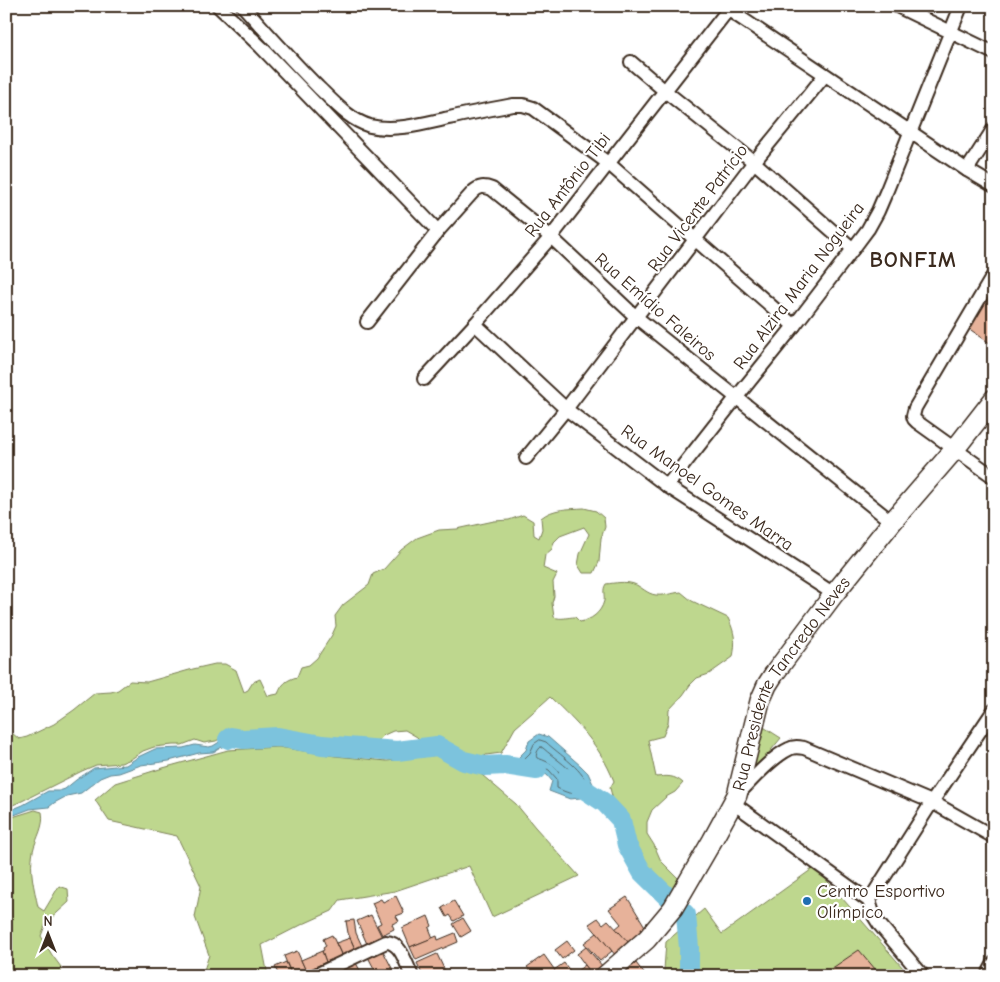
<svg xmlns="http://www.w3.org/2000/svg" width="1000" height="982" font-family="'Comic Neue',sans-serif">
<style>
.green{fill:#bed78e;stroke:#7c8056}
.water{fill:#7cc3dd;stroke:#628691}
.lines{fill:none;stroke-linecap:round;stroke-linejoin:round}
.shore{stroke:#55676a;stroke-width:1}
.river{stroke:#7cc3dd;stroke-width:20}
.building{fill:#e7b29a;stroke:#3b2a1e}
.minor-casing{stroke:#3b2a1e;stroke-width:16}
.secondary-casing{stroke:#3b2a1e;stroke-width:22}
.minor{stroke:#fff;stroke-width:12}
.secondary{stroke:#fff;stroke-width:19}
.poi-dot{fill:#1f6fb2;stroke:#fff;stroke-width:2}
.labels{text-anchor:middle;dominant-baseline:central;stroke-width:4.5;stroke-linejoin:round;paint-order:stroke}
.street-label{font-size:18px;fill:#3b2a1e;stroke:#fff}
.poi-label{font-size:18px;fill:#3b2a1e;stroke:#fff;text-anchor:start}
.district-label{font-size:22px;font-weight:bold;letter-spacing:1px;fill:#3b2a1e;stroke:#fff}
</style>
<rect width="100%" height="100%" fill="#fff"/>
<filter id="ink" filterUnits="userSpaceOnUse"><feTurbulence type="fractalNoise" baseFrequency=".02" numOctaves="2"/><feDisplacementMap in="SourceGraphic" scale="10" xChannelSelector="R" yChannelSelector="G"/><feConvolveMatrix kernelMatrix="1 2 1 2 8 2 1 2 1" color-interpolation-filters="sRGB"/></filter>
<g filter="url(#ink)">
<g class="green">
<path d="M584 508 596 511 604 518 605 527 601 538 599 562 594 573H583L578 565 580 554 589 534 584 527 560 536 554 542 552 549 545 555 543 568 557 574 553 582 554 596 552 603 554 617C561 620 568 617 575 617L580 622C591 620 601 613 604 601 605 595 602 590 606 584 615 583 625 581 634 584 642 587 647 594 656 595 664 596 673 593 681 592L692 601 728 618C735 633 736 641 733 657L709 674 697 678 690 685 683 695 669 710 668 723 663 736 648 740 656 777C667 776 674 775 683 783L675 792 666 797 652 810 647 822V834L654 845 661 861 679 879 671 891H668L665 886 658 881 642 860 637 849 631 840 626 823 623 815 614 804 610 788 614 781C599 744 578 724 550 697L515 728 501 753 486 755 481 759 466 754 455 749 448 743 437 739 431 742H422L417 737 405 730 393 731 384 735 379 740 367 743 321 739 291 732 277 730 266 731 257 735 239 736 229 735 225 736 216 741 204 743 195 740 182 745H173L154 747 143 751 131 759 121 763 96 765 82 771 22 801 6 808V735L12 733 19 739 27 737 54 724 74 710 95 693 111 692 118 690 130 681 147 682 193 669 215 664H225L236 670 244 692 248 690 253 682 260 679 268 696 278 694C282 684 286 680 297 677L301 667 309 665 317 658 332 635 336 626 335 616 343 605 369 585 373 574 384 569 401 550 417 538 439 530 457 529 494 521 509 520 523 515 533 521 534 535 539 538 542 529 541 518C553 508 569 509 584 508Z"/>
<polygon points="762,726 781,738 749,777"/>
<polygon points="278,747 335,756 387,761 438,755 482,775 516,804 535,827 579,876 492,917 469,866 395,891 340,900 332,911 301,925 262,945 268,976 202,976 209,955 195,917 201,886 177,836 109,821 95,800 115,783 163,768 228,750"/>
<path d="M35 810 42 812C45 826 36 838 33 851 29 871 34 887 38 907L44 911 59 886 68 889 69 902 46 923 41 936 52 955 61 967 60 976H6V819Z"/>
<polygon points="815,867 910,976 666,976 664,970 666,942 704,909 722,934"/>
</g>
<g class="water">
<path d="M539 734 548 737 581 766 588 773 593 784 592 790 587 794 580 798 570 799 549 791 552 781 547 775 538 770C528 773 519 771 510 766L526 750 529 741Z"/>
<polygon points="229,736 257,739 232,741 217,750 213,752 199,753 169,761 141,765 119,773 110,774 100,778 81,793 67,796 54,803 49,807 30,809 6,818 6,812 23,805 48,791 59,791 65,789 76,780 94,768 126,765 138,757 155,749 183,748 195,745 209,747 213,746"/>
</g>
<g class="lines">
<g class="shore">
<path d="M540 740 546 742C557 753 588 772 587 788 575 796 569 794 557 788V779L549 770 539 765 531 767 522 765 521 762 530 753 534 744Z"/>
<path d="M541 747 543 748C554 758 574 770 580 783L579 785 572 787 565 784C560 770 552 762 537 758 535 755 538 749 541 747Z"/>
</g>
<g class="river">
<polyline points="228,739 231,737 243,739 278,737 322,745 397,751 437,746 464,761 485,766 505,765 537,770"/>
<polyline points="567,778 605,803 621,820 627,845 642,872 686,915 689,948 689,976"/>
</g>
</g>
<g class="building">
<polygon points="989,298 994,302 994,346 968,328"/>
<polygon points="396,896 404,913 396,916 399,921 392,924 394,929 382,935 377,925 381,923 372,903 381,899 383,902"/>
<polygon points="627,897 646,928 631,945 615,929 621,924 609,909"/>
<polygon points="454,901 463,916 454,921 450,915 447,917 442,908"/>
<polygon points="371,915 382,937 367,944 357,921"/>
<polygon points="428,916 432,926 429,928 433,938 410,947 402,928"/>
<polygon points="463,918 471,931 461,937 453,924"/>
<polygon points="598,918 603,924 608,920 631,945 617,957 589,924"/>
<polygon points="354,920 356,933 362,946 355,949 348,933 346,921"/>
<polygon points="455,933 458,942 416,960 410,947 437,936 438,940"/>
<polygon points="597,933 612,951 600,961 584,943"/>
<polygon points="332,935 342,956 326,962 322,951 324,950 323,948 326,946 323,939"/>
<polygon points="350,938 355,949 342,956 336,943"/>
<polygon points="567,941 574,950 562,959 555,950"/>
<polygon points="586,947 604,968 594,976 593,976 577,954"/>
<polygon points="859,950 881,976 835,976 831,969"/>
<polygon points="297,951 306,971 295,976 292,976 284,956"/>
<polygon points="322,951 326,962 306,971 301,960"/>
<polygon points="383,951 393,970 381,976 378,976 368,957"/>
<polygon points="437,954 445,971 434,976 423,976 417,963"/>
<polygon points="544,955 559,976 534,976 527,967"/>
<polygon points="286,962 292,976 279,976 275,967"/>
<polygon points="356,963 363,976 346,976 342,969"/>
<polygon points="564,963 574,976 559,976 554,970"/>
<polygon points="636,963 646,976 631,976 627,970"/>
<polygon points="585,965 593,976 575,976 573,974"/>
<polygon points="493,968 501,976 474,976 483,972"/>
</g>
<g class="lines">
<defs>
<g id="minor">
<polyline points="218,6 261,47 438,231"/>
<path d="M243 6C268 34 292 61 318 87 333 101 349 120 370 126 394 132 426 123 449 118 471 113 492 109 513 105H523L533 108 608 163 794 326"/>
<polyline points="897,6 994,53"/>
<polyline points="729,10 967,170 994,186"/>
<polyline points="631,62 665,91 754,162 853,249"/>
<polyline points="967,170 994,128"/>
<polyline points="994,274 915,408 913,416 914,419 917,422 994,477"/>
<path d="M367 322 438 231 473 192C479 186 484 186 492 189L551 237 636 317 892 522"/>
<polyline points="475,324 566,409 667,486 834,594"/>
<polyline points="424,379 475,324 551,237 731,6"/>
<polyline points="526,458 566,409 754,162 825,75"/>
<polyline points="667,486 736,398 794,326 853,249 868,229 878,211 887,190 961,6"/>
<path d="M739 793C752 780 772 757 789 749 794 746 799 747 804 748L932 802 994 837"/>
<polyline points="733,803 869,901 874,916 879,924 923,976"/>
<polyline points="869,901 932,802 994,710"/>
<path d="M314 976 386 942C401 942 406 964 412 976"/>
<polyline points="987,976 994,963"/>
</g>
<g id="secondary">
<path id="s1" d="M605 976 647 939 673 908 712 841 737 795 760 701 767 685 774 674 834 594 892 522 955 449 994 399"/>
</g>
</defs>
<use href="#minor" class="minor-casing"/>
<use href="#secondary" class="secondary-casing"/>
<use href="#minor" class="minor"/>
<use href="#secondary" class="secondary"/>
</g>
</g>
<circle class="poi-dot" cx="807" cy="901" r="5"/>
<g class="labels">
<g class="street-label">
<text transform="translate(568 185) rotate(-52)">Rua Antônio Tibi</text>
<text transform="translate(698 208) rotate(-53)">Rua Vicente Patrício</text>
<text transform="translate(799 286) rotate(-53)">Rua Alzira Maria Nogueira</text>
<text transform="translate(655 307) rotate(41)">Rua Emídio Faleiros</text>
<text transform="translate(707 488) rotate(35)">Rua Manoel Gomes Marra</text>
<text stroke="none"><textPath href="#s1" startOffset="352">Rua Presidente Tancredo Neves</textPath></text>
</g>
<g class="poi-label">
<text x="817" y="891">Centro Esportivo<tspan x="817" dy="21">Olímpico</tspan></text>
</g>
<g class="district-label">
<text x="913" y="260">BONFIM</text>
</g>
</g>
<rect width="1000" height="982" fill="none" stroke="#fff" stroke-width="25"/>
<rect x="12" y="12" width="975" height="957" fill="none" stroke="#3b2a1e" stroke-width="2" filter="url(#ink)"/>
<g transform="translate(48 934)" stroke="#ffffff" stroke-width="4" paint-order="stroke">
<path d="M0-4L9 19L0 12L-9 19Z" fill="#3b2a1e"/>
<text y="-8" font-size="14" font-weight="bold" text-anchor="middle" fill="#3b2a1e">N</text>
</g>
</svg>
